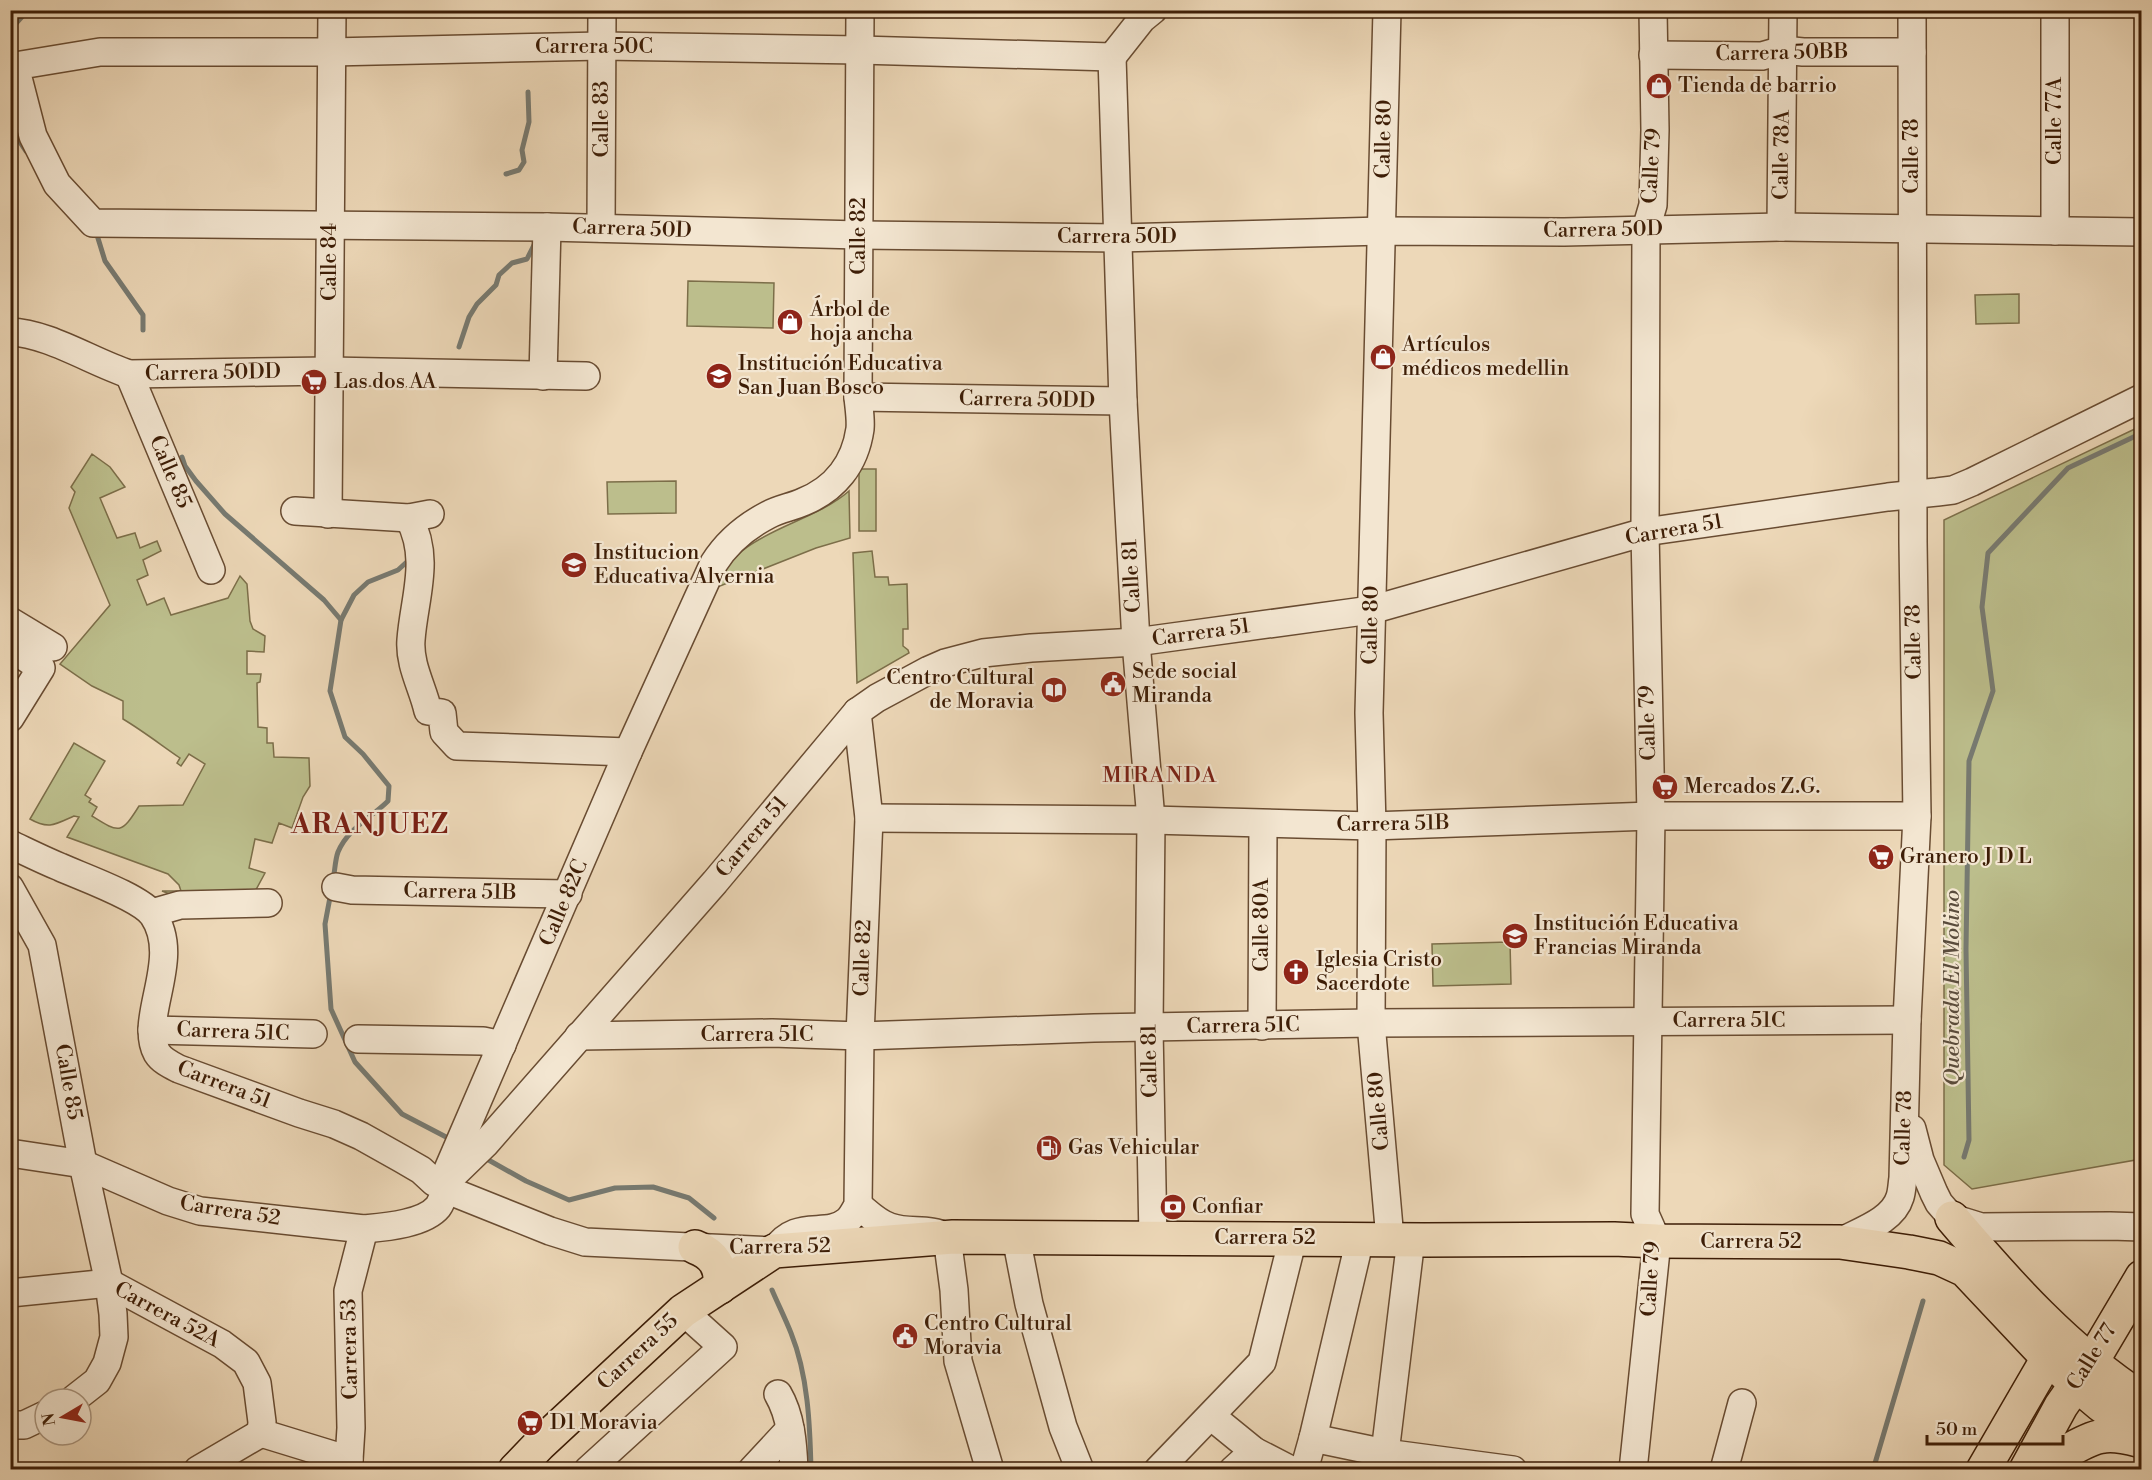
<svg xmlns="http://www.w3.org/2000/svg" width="2152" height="1480" font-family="'Libre Bodoni',serif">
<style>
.green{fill:#bcbe8c;stroke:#7c6e49;stroke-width:1.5}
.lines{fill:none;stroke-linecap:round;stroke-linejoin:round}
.stream{stroke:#777a71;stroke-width:5}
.minor-casing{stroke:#694c32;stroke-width:30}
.major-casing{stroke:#3d1d06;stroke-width:36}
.minor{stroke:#f3e6d1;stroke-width:27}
.major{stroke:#edd8b8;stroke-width:33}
.labels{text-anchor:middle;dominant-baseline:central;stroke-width:4.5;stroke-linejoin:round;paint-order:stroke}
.street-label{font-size:21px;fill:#3d1d06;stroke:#f3e6d1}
.poi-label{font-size:21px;fill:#3d1d06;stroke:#f3e6d1;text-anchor:start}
.neighbourhood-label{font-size:22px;letter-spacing:1.5px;fill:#7a1f14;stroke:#f3e6d1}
.water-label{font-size:22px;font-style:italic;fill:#5a4c3c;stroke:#f3e6d1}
.district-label{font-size:27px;font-weight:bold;letter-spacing:1.5px;fill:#7a1f14;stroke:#f3e6d1}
</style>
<rect width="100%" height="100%" fill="#edd8b8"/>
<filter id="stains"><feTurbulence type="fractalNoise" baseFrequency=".00333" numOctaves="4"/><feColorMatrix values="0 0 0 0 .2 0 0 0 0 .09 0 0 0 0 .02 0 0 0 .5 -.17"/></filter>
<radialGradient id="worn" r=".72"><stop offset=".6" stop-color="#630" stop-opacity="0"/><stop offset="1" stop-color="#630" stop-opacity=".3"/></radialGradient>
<g class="green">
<polygon points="688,281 774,283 773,328 687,326"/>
<polygon points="2019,294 2019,323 1976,324 1975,295"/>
<polygon points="2141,426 2141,1159 1972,1189 1944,1165 1944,520"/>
<path d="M92 454 110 467 125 487 100 498 117 538 135 533 140 548 157 541 161 551 143 560 148 575 137 580 147 605 164 598 171 615 228 598 240 576 247 584 250 621 253 629 265 636 264 652 247 651V674H261L260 682 257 683 258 727 267 728V743H273L274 757 309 758 310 786 303 797 292 828 279 823 272 843 255 839 249 868 265 873 252 897 175 896 162 891H181L179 885 168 874 67 837 79 817 74 816C56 824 49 830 30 819L74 743 105 761 85 795 91 799 89 802 97 807 92 816C119 833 121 835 139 806L183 805 205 764 189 754 181 766 177 763 180 758C161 745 143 731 123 719V701L92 686 60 664 110 605 69 508 75 492 71 487Z"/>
<rect x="859" y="469" width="17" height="62"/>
<polygon points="676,481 676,513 608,514 607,482"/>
<path d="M849 491 850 538 816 548 715 588C736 530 808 527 849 491Z"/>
<polygon points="872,551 875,577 888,577 889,585 907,584 908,629 903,629 903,646 908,650 909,653 857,683 853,553"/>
<polygon points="1510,942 1511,984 1433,986 1432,944"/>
</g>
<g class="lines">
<g class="stream">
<polyline points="10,30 28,10"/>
<polyline points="10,127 26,151"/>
<polyline points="506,174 519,170 524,162 522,150 529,122 528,92"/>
<polyline points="93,231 97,235 105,261 143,315 143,330"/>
<polyline points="459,347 469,317 477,304 496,285 499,275 512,263 527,259 535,243"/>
<path d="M182 457 185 466 196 481 225 514 324 600 341 620 330 691 345 737 363 754 389 786 388 801C371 818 348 828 338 852 335 860 335 871 333 880"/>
<polyline points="341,620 354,595 368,582 398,570 410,559"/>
<polyline points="331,892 325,924 331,1009 355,1062 402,1114 448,1138"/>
<polyline points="1964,1157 1969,1140 1966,949 1969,761 1993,691 1982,607 1988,553 2068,468 2142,433"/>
<polyline points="485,1158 526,1181 569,1200 615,1188 653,1187 689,1198 714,1218"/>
<path d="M772 1290C778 1304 785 1318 791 1333 808 1375 810 1425 811 1470"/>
<polyline points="1873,1470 1923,1301"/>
</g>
<defs>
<g id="minor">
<polyline points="1153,10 1142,19 1112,57 860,50 602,46 331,52 100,52 15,66 33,136 57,184 93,223 547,227 859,235 1118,238 1382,231 1564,232 1781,227 2142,232"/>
<polyline points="1387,10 1369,713 1372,826 1371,1023 1390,1239"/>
<polyline points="1653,55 1762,56 1783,50 1803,52 1912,52"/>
<polyline points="1112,57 1123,401 1136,642 1151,820 1149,1028 1153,1239"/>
<polyline points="1781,227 1783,10"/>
<polyline points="601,228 602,10"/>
<polyline points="2055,231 2055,10"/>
<path d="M10 332C48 333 92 362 129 374L329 371 586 376"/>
<polyline points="129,374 211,570"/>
<polyline points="543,376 547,227"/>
<polyline points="858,397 1123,401"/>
<polyline points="295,511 409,518 430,514"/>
<polyline points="328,514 332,10"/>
<path d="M409 518C431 559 414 598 411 640 409 665 423 688 428 711L442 713 444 732 457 746 628 752"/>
<polyline points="10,621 53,647"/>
<polyline points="10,647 41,668 10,718"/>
<polyline points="869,818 1151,820 1372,826 1651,816 1917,816"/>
<path d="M10 844C27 852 43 860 60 867 82 877 140 897 153 915 183 959 138 1017 157 1053 162 1061 171 1065 179 1069L299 1113 334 1124 361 1136 402 1159 421 1170 434 1182"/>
<polyline points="336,887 352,890 568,894"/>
<polyline points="10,888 42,945 83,1164 109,1283 113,1314 114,1337 107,1363 97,1381 74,1399"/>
<polyline points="152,913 180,905 268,903"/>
<polyline points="1262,1026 1263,824"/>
<polyline points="152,1030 313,1034"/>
<polyline points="579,1036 772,1033 860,1036 1094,1028 1371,1023 1907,1020"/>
<polyline points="358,1039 483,1041 502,1045"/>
<polyline points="1912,1129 1920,1160 1934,1193 1939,1203 1952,1218 1981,1227 2110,1226 2142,1227"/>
<path d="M10 1153 83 1164 168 1201 200 1211 364 1229C385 1227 424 1224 438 1207 441 1203 442 1198 445 1194"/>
<path d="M446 1174 628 752 714 563C728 541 745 527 768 515 779 509 792 507 803 502 835 489 855 464 860 429 861 419 859 408 858 397L860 10"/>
<polyline points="450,1178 485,1144 715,882 857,712 877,698 929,670 945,663 983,653 1031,648 1136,642 1371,610 1645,532 1888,497 1937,492 1953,490 1972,482 2142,398"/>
<path d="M450 1191 550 1231 585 1242 774 1251C797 1217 825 1239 847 1221 852 1217 855 1210 858 1205L860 1036 869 818 857 712"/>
<path d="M858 1205C868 1213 877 1223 890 1227 909 1234 929 1227 947 1237L954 1290 958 1361 990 1470"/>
<polyline points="1016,1237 1029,1304 1063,1427 1080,1470"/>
<path d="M1840 1242C1860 1231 1893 1221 1900 1197 1902 1191 1902 1184 1903 1178L1907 1020 1917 816 1913 542 1912 10"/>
<polyline points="10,1293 109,1283 222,1344 246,1362 257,1383 262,1422 261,1433"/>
<path d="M778 1394C791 1416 793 1444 794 1470"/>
<polyline points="1211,1416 1254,1451 1291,1470"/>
<polyline points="10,1425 24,1425 45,1415"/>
<polyline points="261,1433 349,1460"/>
<polyline points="1313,1438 1385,1453 1513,1470"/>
<polyline points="1385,1453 1411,1239"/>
<polyline points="198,1470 261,1433"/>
<polyline points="346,1470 349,1460 351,1428 348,1291 364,1229"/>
<polyline points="588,1470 723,1347 683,1311"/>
<polyline points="752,1470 790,1429"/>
<polyline points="1158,1470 1262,1362 1293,1238"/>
<polyline points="1233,1470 1254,1451"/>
<polyline points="1304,1470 1313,1438 1360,1239"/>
<polyline points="1633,1470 1657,1241 1645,1214 1651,816 1645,532 1646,229 1653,205 1655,130 1653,10"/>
<polyline points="1724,1470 1742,1403"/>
</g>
<g id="major">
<path d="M1952 1218C2008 1284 2068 1351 2142 1399"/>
<path d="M695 1247C714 1254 722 1267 720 1287"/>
<polyline points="515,1470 539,1445 683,1311 774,1251 953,1237 1424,1240 1614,1239 1657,1241 1840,1242 1909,1252 1939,1258 1965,1270 2048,1358 2076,1384 2101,1405 2142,1433"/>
<polyline points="1983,1470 2048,1358 2061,1341"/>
<polyline points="2026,1470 2061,1406 2091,1363 2142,1277"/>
<path d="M2040 1470C2052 1459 2089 1437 2104 1436 2116 1434 2130 1438 2142 1441"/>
</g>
</defs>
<use href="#minor" class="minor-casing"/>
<use href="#major" class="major-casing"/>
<use href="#minor" class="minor"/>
<use href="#major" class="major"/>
</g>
<defs>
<symbol id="shop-disc" viewBox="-11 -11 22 22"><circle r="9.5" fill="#8f2418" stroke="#f3e6d1"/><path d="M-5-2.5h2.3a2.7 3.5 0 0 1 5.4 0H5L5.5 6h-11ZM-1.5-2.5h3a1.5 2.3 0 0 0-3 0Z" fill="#fff"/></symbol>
<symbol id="school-disc" viewBox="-11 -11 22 22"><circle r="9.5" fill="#8f2418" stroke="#f3e6d1"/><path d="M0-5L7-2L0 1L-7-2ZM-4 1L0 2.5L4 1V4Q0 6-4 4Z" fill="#fff"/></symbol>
<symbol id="supermarket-disc" viewBox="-11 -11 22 22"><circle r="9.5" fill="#8f2418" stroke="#f3e6d1"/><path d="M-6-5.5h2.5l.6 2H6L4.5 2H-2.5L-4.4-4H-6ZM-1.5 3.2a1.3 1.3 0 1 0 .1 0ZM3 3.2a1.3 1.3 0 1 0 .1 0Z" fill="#fff"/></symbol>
<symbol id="civic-disc" viewBox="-11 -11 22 22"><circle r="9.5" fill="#8f2418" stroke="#f3e6d1"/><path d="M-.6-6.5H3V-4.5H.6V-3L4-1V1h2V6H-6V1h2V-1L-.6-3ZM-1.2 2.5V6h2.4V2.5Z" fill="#fff"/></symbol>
<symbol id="library-disc" viewBox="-11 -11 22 22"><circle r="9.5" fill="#8f2418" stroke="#f3e6d1"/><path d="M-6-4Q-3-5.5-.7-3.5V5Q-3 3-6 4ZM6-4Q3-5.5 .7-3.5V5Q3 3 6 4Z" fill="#fff"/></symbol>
<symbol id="university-disc" viewBox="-11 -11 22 22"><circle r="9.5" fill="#8f2418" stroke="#f3e6d1"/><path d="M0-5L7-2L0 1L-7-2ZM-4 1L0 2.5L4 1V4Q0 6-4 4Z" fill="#fff"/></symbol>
<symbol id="church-disc" viewBox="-11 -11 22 22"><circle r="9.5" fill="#8f2418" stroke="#f3e6d1"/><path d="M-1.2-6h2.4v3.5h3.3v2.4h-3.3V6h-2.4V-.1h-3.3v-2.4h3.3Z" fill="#fff"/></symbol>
<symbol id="fuel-disc" viewBox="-11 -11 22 22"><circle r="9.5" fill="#8f2418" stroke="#f3e6d1"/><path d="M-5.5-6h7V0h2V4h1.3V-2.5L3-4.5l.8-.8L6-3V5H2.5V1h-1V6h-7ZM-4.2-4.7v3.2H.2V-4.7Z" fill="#fff"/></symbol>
<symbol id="bank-disc" viewBox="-11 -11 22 22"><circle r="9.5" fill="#8f2418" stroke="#f3e6d1"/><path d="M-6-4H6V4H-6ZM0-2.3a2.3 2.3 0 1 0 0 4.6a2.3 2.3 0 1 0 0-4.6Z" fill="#fff"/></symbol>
</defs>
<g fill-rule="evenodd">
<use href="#shop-disc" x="1644" y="71" width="30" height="30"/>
<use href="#shop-disc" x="775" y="307" width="30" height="30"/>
<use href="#shop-disc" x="1368" y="342" width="30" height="30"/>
<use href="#school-disc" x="704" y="361" width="30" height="30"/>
<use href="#supermarket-disc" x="299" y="367" width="30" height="30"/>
<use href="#school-disc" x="559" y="550" width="30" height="30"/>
<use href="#civic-disc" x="1098" y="669" width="30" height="30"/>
<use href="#library-disc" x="1039" y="675" width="30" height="30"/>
<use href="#supermarket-disc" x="1650" y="772" width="30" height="30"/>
<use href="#supermarket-disc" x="1866" y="842" width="30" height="30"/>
<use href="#university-disc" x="1500" y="921" width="30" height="30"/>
<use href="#church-disc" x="1281" y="957" width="30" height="30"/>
<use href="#fuel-disc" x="1034" y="1133" width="30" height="30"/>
<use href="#bank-disc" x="1158" y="1192" width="30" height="30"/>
<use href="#civic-disc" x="890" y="1321" width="30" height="30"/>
<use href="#supermarket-disc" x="515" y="1408" width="30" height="30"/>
</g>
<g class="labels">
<g class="street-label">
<text x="594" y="47">Carrera 50C</text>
<text transform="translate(1782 53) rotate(-1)">Carrera 50BB</text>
<text transform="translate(602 119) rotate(-90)">Calle 83</text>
<text transform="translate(2055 121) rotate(-90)">Calle 77A</text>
<text transform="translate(1384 139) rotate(-89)">Calle 80</text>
<text transform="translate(1782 155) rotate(-89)">Calle 78A</text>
<text transform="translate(1912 156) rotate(-90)">Calle 78</text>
<text transform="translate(1652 166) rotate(-87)">Calle 79</text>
<text transform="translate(632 229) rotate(2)">Carrera 50D</text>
<text transform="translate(1603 230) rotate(-1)">Carrera 50D</text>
<text transform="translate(859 236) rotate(-90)">Calle 82</text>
<text x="1117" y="237">Carrera 50D</text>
<text transform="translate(330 262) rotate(-90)">Calle 84</text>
<text transform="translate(213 373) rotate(-1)">Carrera 50DD</text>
<text transform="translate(1027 400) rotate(1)">Carrera 50DD</text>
<text transform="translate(170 472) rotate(67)">Calle 85</text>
<text transform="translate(1674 530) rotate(-10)">Carrera 51</text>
<text transform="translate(1132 576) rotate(-93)">Calle 81</text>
<text transform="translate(1371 625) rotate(-89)">Calle 80</text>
<text transform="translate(1201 633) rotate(-8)">Carrera 51</text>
<text transform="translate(1914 642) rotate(-91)">Calle 78</text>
<text transform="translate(1648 723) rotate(-92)">Calle 79</text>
<text transform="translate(1393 824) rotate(-1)">Carrera 51B</text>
<text transform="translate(752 837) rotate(-50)">Carrera 51</text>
<text transform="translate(460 892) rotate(1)">Carrera 51B</text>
<text transform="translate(564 903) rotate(-67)">Calle 82C</text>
<text transform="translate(1262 925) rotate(-90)">Calle 80A</text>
<text transform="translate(863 958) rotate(-88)">Calle 82</text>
<text x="1729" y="1021">Carrera 51C</text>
<text transform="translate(1243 1026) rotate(-1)">Carrera 51C</text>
<text transform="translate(233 1032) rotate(2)">Carrera 51C</text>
<text x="757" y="1035">Carrera 51C</text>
<text transform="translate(1150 1061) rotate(-91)">Calle 81</text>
<text transform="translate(68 1082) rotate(80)">Calle 85</text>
<text transform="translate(224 1085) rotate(21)">Carrera 51</text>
<text transform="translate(1379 1111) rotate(-95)">Calle 80</text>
<text transform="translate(1904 1128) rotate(-88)">Calle 78</text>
<text transform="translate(230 1211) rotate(9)">Carrera 52</text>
<text x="1265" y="1238">Carrera 52</text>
<text x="1751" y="1242">Carrera 52</text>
<text transform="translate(780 1247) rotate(-1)">Carrera 52</text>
<text transform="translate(1651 1279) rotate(-87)">Calle 79</text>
<text transform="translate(167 1315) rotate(28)">Carrera 52A</text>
<text transform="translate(350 1349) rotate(-91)">Carrera 53</text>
<text transform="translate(638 1352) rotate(-43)">Carrera 55</text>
<text transform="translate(2092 1357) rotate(-58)">Calle 77</text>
</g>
<g class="poi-label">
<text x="1678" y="86">Tienda de barrio</text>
<text x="810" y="310">Árbol de<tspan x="810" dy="24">hoja ancha</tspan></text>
<text x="1402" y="345">Artículos<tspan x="1402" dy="24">médicos medellin</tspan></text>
<text x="738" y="364">Institución Educativa<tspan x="738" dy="24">San Juan Bosco</tspan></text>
<text x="334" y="382">Las dos AA</text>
<text x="594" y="553">Institucion<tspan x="594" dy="24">Educativa Alvernia</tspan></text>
<text x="1132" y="672">Sede social<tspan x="1132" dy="24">Miranda</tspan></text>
<text x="1034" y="678" text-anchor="end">Centro Cultural<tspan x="1034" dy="24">de Moravia</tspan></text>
<text x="1684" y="787">Mercados Z.G.</text>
<text x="1900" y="857">Granero J D L</text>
<text x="1534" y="924">Institución Educativa<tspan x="1534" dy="24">Francias Miranda</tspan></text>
<text x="1316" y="960">Iglesia Cristo<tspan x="1316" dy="24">Sacerdote</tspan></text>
<text x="1068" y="1148">Gas Vehicular</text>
<text x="1192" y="1207">Confiar</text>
<text x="924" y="1324">Centro Cultural<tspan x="924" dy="24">Moravia</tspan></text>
<text x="550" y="1423">D1 Moravia</text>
</g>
<g class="neighbourhood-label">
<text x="1160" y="775">MIRANDA</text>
</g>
<g class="water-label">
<text transform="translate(1952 988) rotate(-90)">Quebrada El Molino</text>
</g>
<g class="district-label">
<text x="370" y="825">ARANJUEZ</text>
</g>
</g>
<rect width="2152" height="1480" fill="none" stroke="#edd8b8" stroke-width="36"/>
<rect x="12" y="12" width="2128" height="1456" fill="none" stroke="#3d1d06" stroke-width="3"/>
<rect x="18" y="18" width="2116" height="1444" fill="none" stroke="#3d1d06" stroke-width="1.5"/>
<g transform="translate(63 1417) rotate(260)"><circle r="28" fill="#f3e6d1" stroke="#aa9680" stroke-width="1.5"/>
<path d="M0-4.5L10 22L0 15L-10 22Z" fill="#8f2418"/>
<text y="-9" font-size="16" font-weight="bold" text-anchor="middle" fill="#3d1d06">N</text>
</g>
<path d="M1927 1435v9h136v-9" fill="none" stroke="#3d1d06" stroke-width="3"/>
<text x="1936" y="1435" font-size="18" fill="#3d1d06" stroke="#f3e6d1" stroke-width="4.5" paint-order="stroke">50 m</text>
<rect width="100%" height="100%" filter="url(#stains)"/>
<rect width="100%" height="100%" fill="url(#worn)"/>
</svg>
